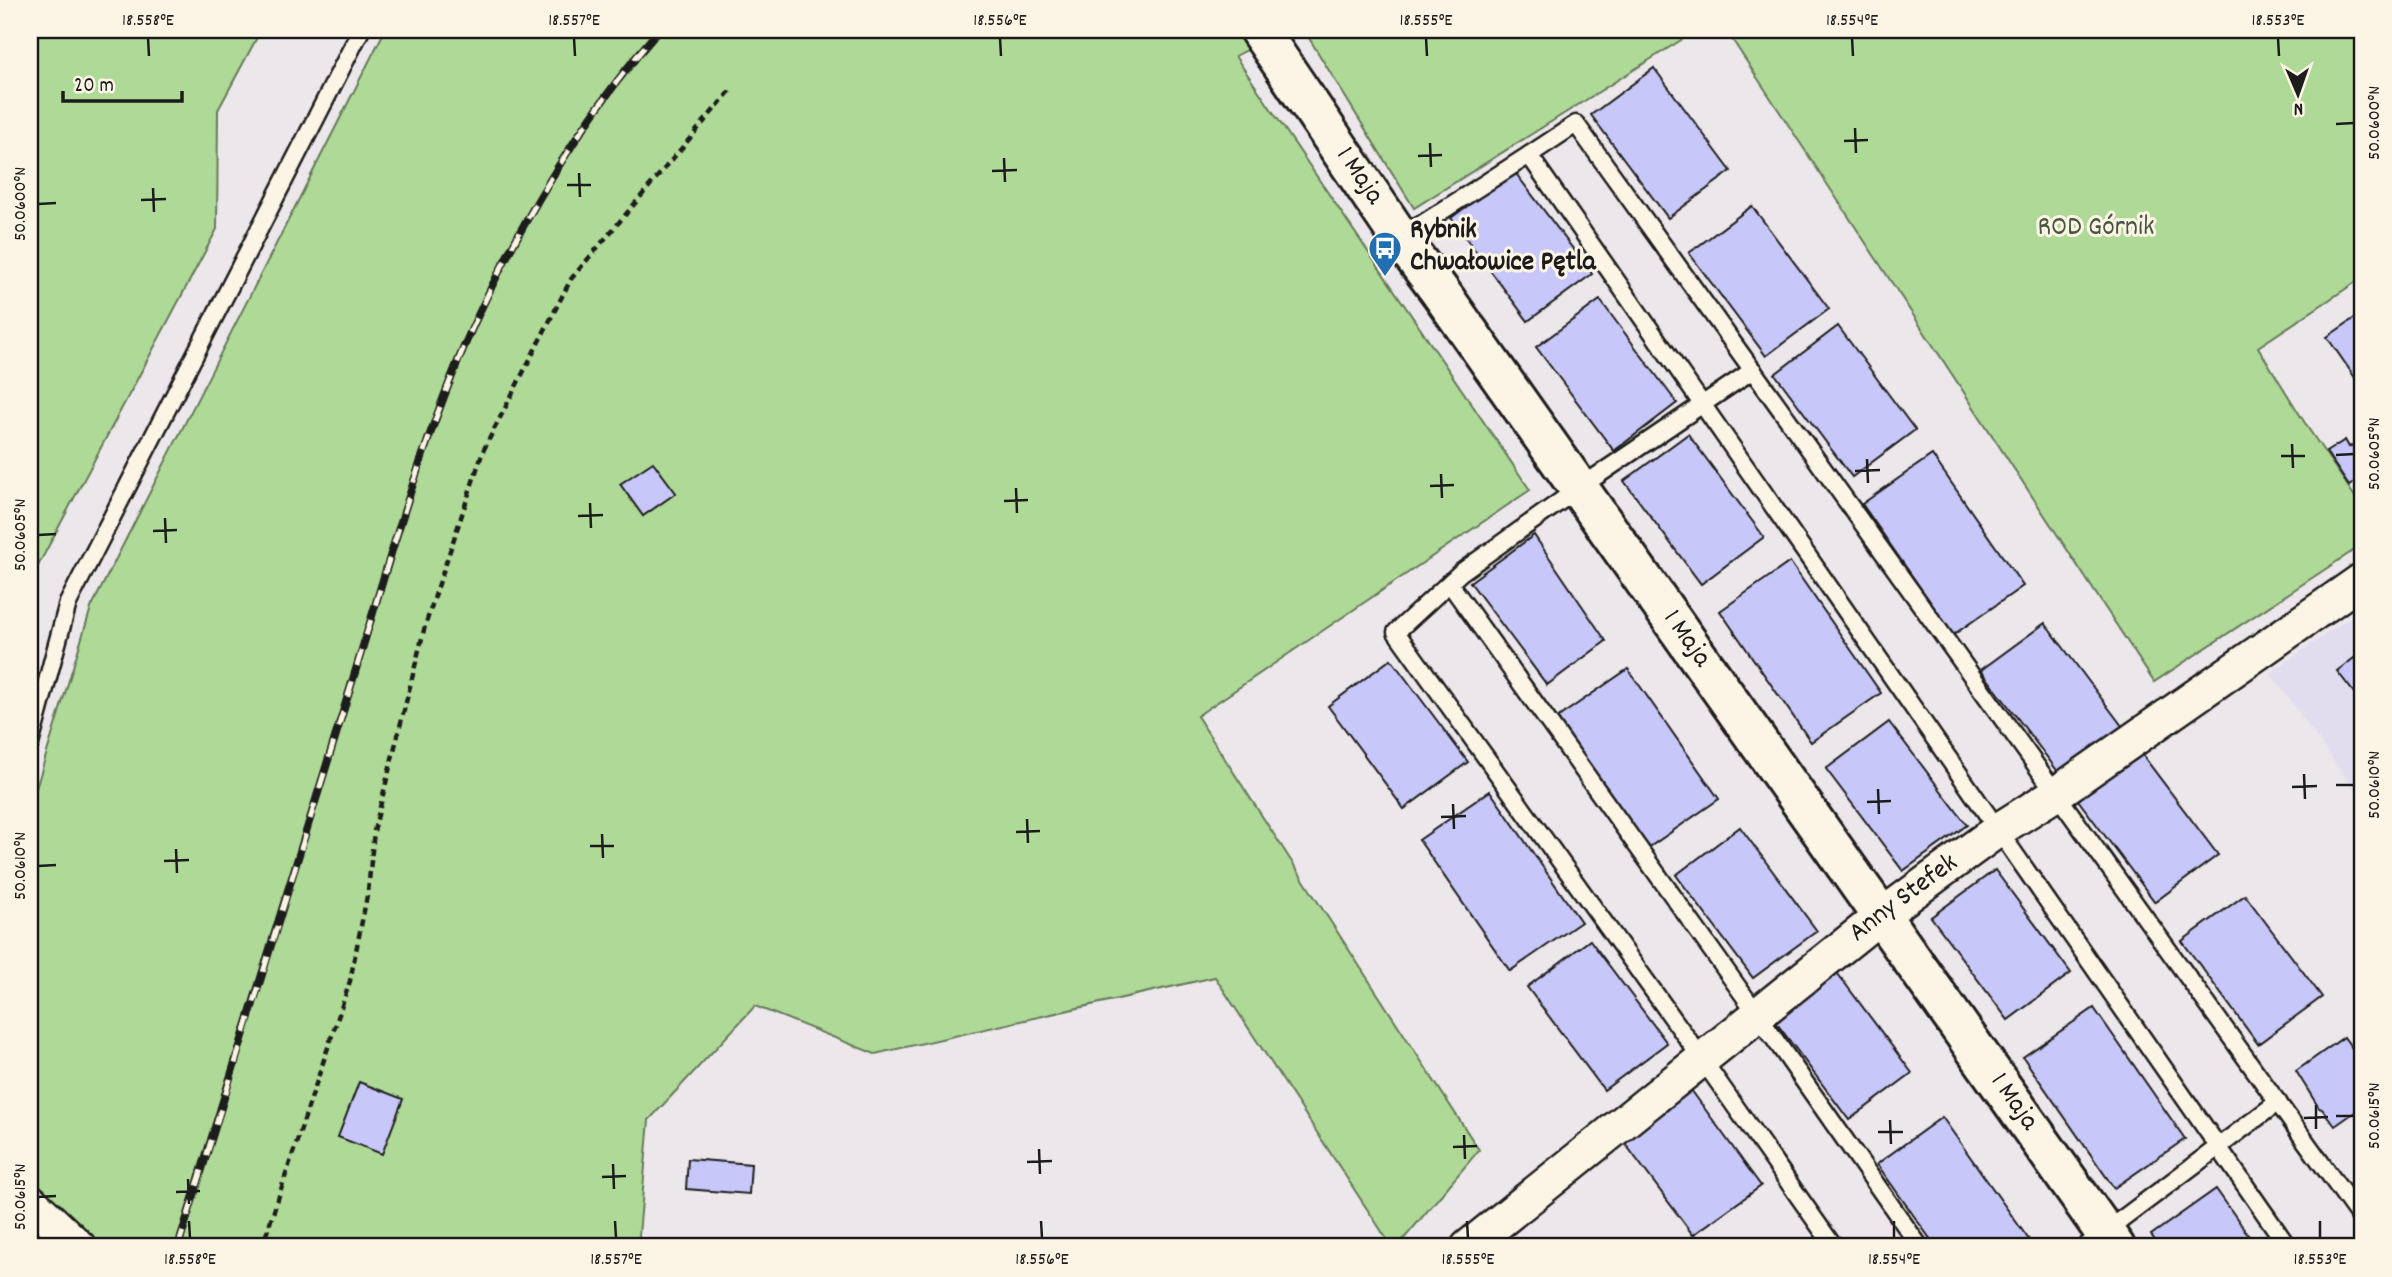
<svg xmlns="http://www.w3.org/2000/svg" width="2392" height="1277" font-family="Dekko,sans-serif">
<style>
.built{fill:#e1ddef}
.green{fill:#afd997;stroke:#667a5a;stroke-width:2}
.building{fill:#c7c7f9;stroke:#1c1c1c;stroke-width:2}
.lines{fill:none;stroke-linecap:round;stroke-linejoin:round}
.lane-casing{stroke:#1c1c1c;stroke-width:21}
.street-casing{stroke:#1c1c1c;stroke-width:38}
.secondary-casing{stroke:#1c1c1c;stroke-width:44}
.path{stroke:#1c1c1c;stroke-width:4.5;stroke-dasharray:7 5;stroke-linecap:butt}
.lane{stroke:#fcf5e5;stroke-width:16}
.street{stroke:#fcf5e5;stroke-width:33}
.secondary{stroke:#fcf5e5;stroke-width:38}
.rail-casing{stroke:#1c1c1c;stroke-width:8}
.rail{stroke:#fcf5e5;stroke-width:5;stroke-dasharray:16;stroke-linecap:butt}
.ticks{fill:none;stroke:#1c1c1c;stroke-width:2.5}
.labels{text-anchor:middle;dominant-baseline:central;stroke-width:6;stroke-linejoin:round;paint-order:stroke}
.street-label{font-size:28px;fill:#1c1c1c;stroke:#fcf5e5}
.park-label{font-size:28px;fill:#485541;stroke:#fcf5e5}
.poi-label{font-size:28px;font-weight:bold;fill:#1c1c1c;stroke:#fcf5e5;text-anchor:start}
.neatline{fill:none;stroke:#1c1c1c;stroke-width:2.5}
.ticks-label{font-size:18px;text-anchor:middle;fill:#1c1c1c}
</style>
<rect width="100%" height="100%" fill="#ece7eb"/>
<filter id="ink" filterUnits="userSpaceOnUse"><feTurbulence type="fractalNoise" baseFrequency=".0143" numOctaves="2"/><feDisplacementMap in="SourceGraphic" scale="14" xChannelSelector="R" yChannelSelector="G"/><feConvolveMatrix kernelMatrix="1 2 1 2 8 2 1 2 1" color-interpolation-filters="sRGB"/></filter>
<g filter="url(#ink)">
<polygon class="built" points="2362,609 2362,800 2270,673"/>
<g class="green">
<polygon points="30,30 261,30 218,110 217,229 30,581"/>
<polygon points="385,30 1286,30 1235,56 1530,490 1197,716 1479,1150 1397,1247 1392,1247 1215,977 875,1054 755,1006 649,1120 638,1247 30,1247 30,808 91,608"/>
<polygon points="1304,30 1697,30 1414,208"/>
<polygon points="1726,30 2362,30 2362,278 2258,347 2308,428 2362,507 2362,545 2154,682"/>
</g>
<g class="building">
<polygon points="1654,68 1731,171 1668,218 1591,115"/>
<polygon points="1514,171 1592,274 1528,321 1451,218"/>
<polygon points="1752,206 1829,309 1766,356 1689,253"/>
<polygon points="1600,300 1677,403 1614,451 1536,347"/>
<polygon points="2362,313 2362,380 2358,382 2327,337"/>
<polygon points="1838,326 1915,430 1852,477 1775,374"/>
<polygon points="1688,434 1764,537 1701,584 1624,481"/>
<polygon points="2362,439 2362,477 2349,486 2326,452 2345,440 2349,447"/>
<polygon points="1932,455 2023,586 1953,635 1862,504"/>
<polygon points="653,462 676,493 643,516 620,484"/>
<polygon points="1534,535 1606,641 1547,685 1470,582"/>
<polygon points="1790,562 1881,693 1811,742 1720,611"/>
<polygon points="2045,623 2122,726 2059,773 1981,670"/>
<polygon points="2362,652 2362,703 2337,671"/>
<polygon points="1391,659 1468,762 1404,809 1328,706"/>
<polygon points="1628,669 1719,799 1648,848 1557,718"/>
<polygon points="1889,722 1967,825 1903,871 1826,769"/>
<polygon points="2141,753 2218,855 2155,902 2078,800"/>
<polygon points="1490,791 1581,922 1510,971 1419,840"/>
<polygon points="1740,827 1817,931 1753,978 1676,875"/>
<polygon points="1995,870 2071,973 2008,1020 1931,917"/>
<polygon points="2245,895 2322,997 2258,1044 2182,941"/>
<polygon points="1590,940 1667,1043 1604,1090 1527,987"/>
<polygon points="1835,970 1912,1073 1849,1120 1772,1017"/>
<polygon points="2094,1008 2185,1139 2114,1188 2023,1057"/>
<polygon points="2344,1037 2362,1062 2362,1107 2335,1126 2322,1109 2319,1108 2296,1071"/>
<polygon points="359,1082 403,1099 382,1154 338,1137"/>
<polygon points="1686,1083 1761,1186 1693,1235 1618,1134"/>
<polygon points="1942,1117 2034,1247 1936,1247 1877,1164"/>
<polygon points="688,1159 751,1164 749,1194 686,1189"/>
<polygon points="2216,1189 2257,1247 2160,1247 2151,1235"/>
</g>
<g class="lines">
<defs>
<g id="lane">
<polyline points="1529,155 1576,124 2362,1220"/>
<polyline points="1400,238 1529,155 2288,1247"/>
<polyline points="1753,370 1579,488 1460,573 1396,632 1702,1059 1834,1247"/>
<polyline points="1450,584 1757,1014 1920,1247"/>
<polyline points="30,744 68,603 361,30"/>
<polyline points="2085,1247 2278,1102"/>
</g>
<g id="street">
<polyline points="30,1201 79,1247"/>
<path id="s1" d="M1468 1247 1882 915 1998 830 2057 793 2362 580"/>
</g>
<g id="secondary">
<path id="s2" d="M1259 30 1400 238 1441 293 2115 1247"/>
</g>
</defs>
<use href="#lane" class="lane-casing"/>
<use href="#street" class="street-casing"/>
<use href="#secondary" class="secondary-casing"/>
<polyline class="path" points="262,1247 350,981 368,891 374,831 425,626 483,451 571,279 730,91"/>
<use href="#lane" class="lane"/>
<use href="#street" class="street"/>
<use href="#secondary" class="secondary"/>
<defs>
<path id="rail" d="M178 1247C232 1074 285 901 338 728 380 594 416 454 473 326 521 221 583 117 659 30"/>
</defs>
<use href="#rail" class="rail-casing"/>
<use href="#rail" class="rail"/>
</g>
</g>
<path class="ticks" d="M148 38 149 56M574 38 575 56M1000 38 1001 56M1426 38 1427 56M1852 38 1853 56M2278 38 2279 56M2336 124 2354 123M1855 128 1856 153M1844 141 1868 140M1430 143 1431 167M1418 156 1442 155M1004 158 1005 182M992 171 1017 170M579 173 580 197M567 185H591M153 188 154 212M141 200 166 199M38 204 56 203M2292 444 2293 468M2336 455 2354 454M2281 456H2305M1867 459 1868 483M1855 471 1880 470M1441 474 1442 498M1430 486 1454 485M1016 488 1017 513M1004 501 1028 500M590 503 591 528M578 516 603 515M165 518 166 543M153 531 177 530M38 535 56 534M2304 774 2305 799M2336 785H2354M2292 787 2317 786M1878 789 1879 814M1867 802 1891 801M1453 804 1454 829M1441 817 1466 816M1027 819 1028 843M1016 832 1040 831M602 834 603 858M590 846H614M176 849 177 873M164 861 189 860M38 866 56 865M2316 1105V1129M2336 1116H2354M2304 1118 2328 1117M1890 1120 1891 1144M1878 1132H1903M1464 1135 1465 1159M1453 1147 1477 1146M1039 1149 1040 1174M1027 1162 1052 1161M613 1164 614 1189M602 1177 626 1176M188 1179 189 1204M176 1192 200 1191M38 1197 56 1196M189 1221 190 1238M615 1221 616 1238M1041 1221 1042 1238M1467 1221 1468 1238M1894 1221V1238M2320 1221V1238"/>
<defs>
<symbol id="bus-pin" viewBox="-11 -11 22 30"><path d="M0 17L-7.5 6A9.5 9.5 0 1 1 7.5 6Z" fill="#1f6fb2" stroke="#fcf5e5"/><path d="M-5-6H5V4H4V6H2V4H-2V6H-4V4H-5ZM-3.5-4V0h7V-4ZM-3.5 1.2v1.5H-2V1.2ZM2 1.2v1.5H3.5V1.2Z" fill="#fff"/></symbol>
</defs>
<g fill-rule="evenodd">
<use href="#bus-pin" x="1366" y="229" width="38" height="52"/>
</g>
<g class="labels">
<g class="street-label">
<text stroke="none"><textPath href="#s2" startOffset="177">1 Maja</textPath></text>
<text stroke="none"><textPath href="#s2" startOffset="744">1 Maja</textPath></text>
<text stroke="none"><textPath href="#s1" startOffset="558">Anny Stefek</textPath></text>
<text stroke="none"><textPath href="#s2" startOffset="1311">1 Maja</textPath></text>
</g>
<g class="park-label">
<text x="2096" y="229">ROD Górnik</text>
</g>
<g class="poi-label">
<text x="1410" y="232">Rybnik<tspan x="1410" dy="32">Chwałowice Pętla</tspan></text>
</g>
</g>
<rect width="2392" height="1277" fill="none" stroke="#fcf5e5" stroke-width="77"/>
<g transform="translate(2298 94) rotate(178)" stroke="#fcf5e5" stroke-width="5" paint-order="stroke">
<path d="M0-5L12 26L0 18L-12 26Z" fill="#1c1c1c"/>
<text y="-10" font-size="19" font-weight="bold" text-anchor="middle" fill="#1c1c1c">N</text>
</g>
<path d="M63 91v10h119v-10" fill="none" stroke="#1c1c1c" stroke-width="3.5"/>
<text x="74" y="91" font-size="21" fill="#1c1c1c" stroke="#fcf5e5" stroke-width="5" paint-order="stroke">20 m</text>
<rect x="38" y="38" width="2316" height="1200" class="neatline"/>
<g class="ticks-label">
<text x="148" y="25">18.558°E</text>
<text x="574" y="25">18.557°E</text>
<text x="1000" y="25">18.556°E</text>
<text x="1426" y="25">18.555°E</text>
<text x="1852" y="25">18.554°E</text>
<text x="2278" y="25">18.553°E</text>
<text transform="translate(2373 123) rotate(-90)" y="6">50.0600°N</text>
<text transform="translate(19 204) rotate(-90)" y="6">50.0600°N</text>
<text transform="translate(2373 454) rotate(-90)" y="6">50.0605°N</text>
<text transform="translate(19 535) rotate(-90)" y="6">50.0605°N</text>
<text transform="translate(2373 785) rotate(-90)" y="6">50.0610°N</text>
<text transform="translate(19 866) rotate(-90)" y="6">50.0610°N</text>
<text transform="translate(2373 1116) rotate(-90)" y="6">50.0615°N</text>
<text transform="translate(19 1197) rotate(-90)" y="6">50.0615°N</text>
<text x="190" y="1264">18.558°E</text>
<text x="616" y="1264">18.557°E</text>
<text x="1042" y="1264">18.556°E</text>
<text x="1468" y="1264">18.555°E</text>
<text x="1894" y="1264">18.554°E</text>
<text x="2320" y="1264">18.553°E</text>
</g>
</svg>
